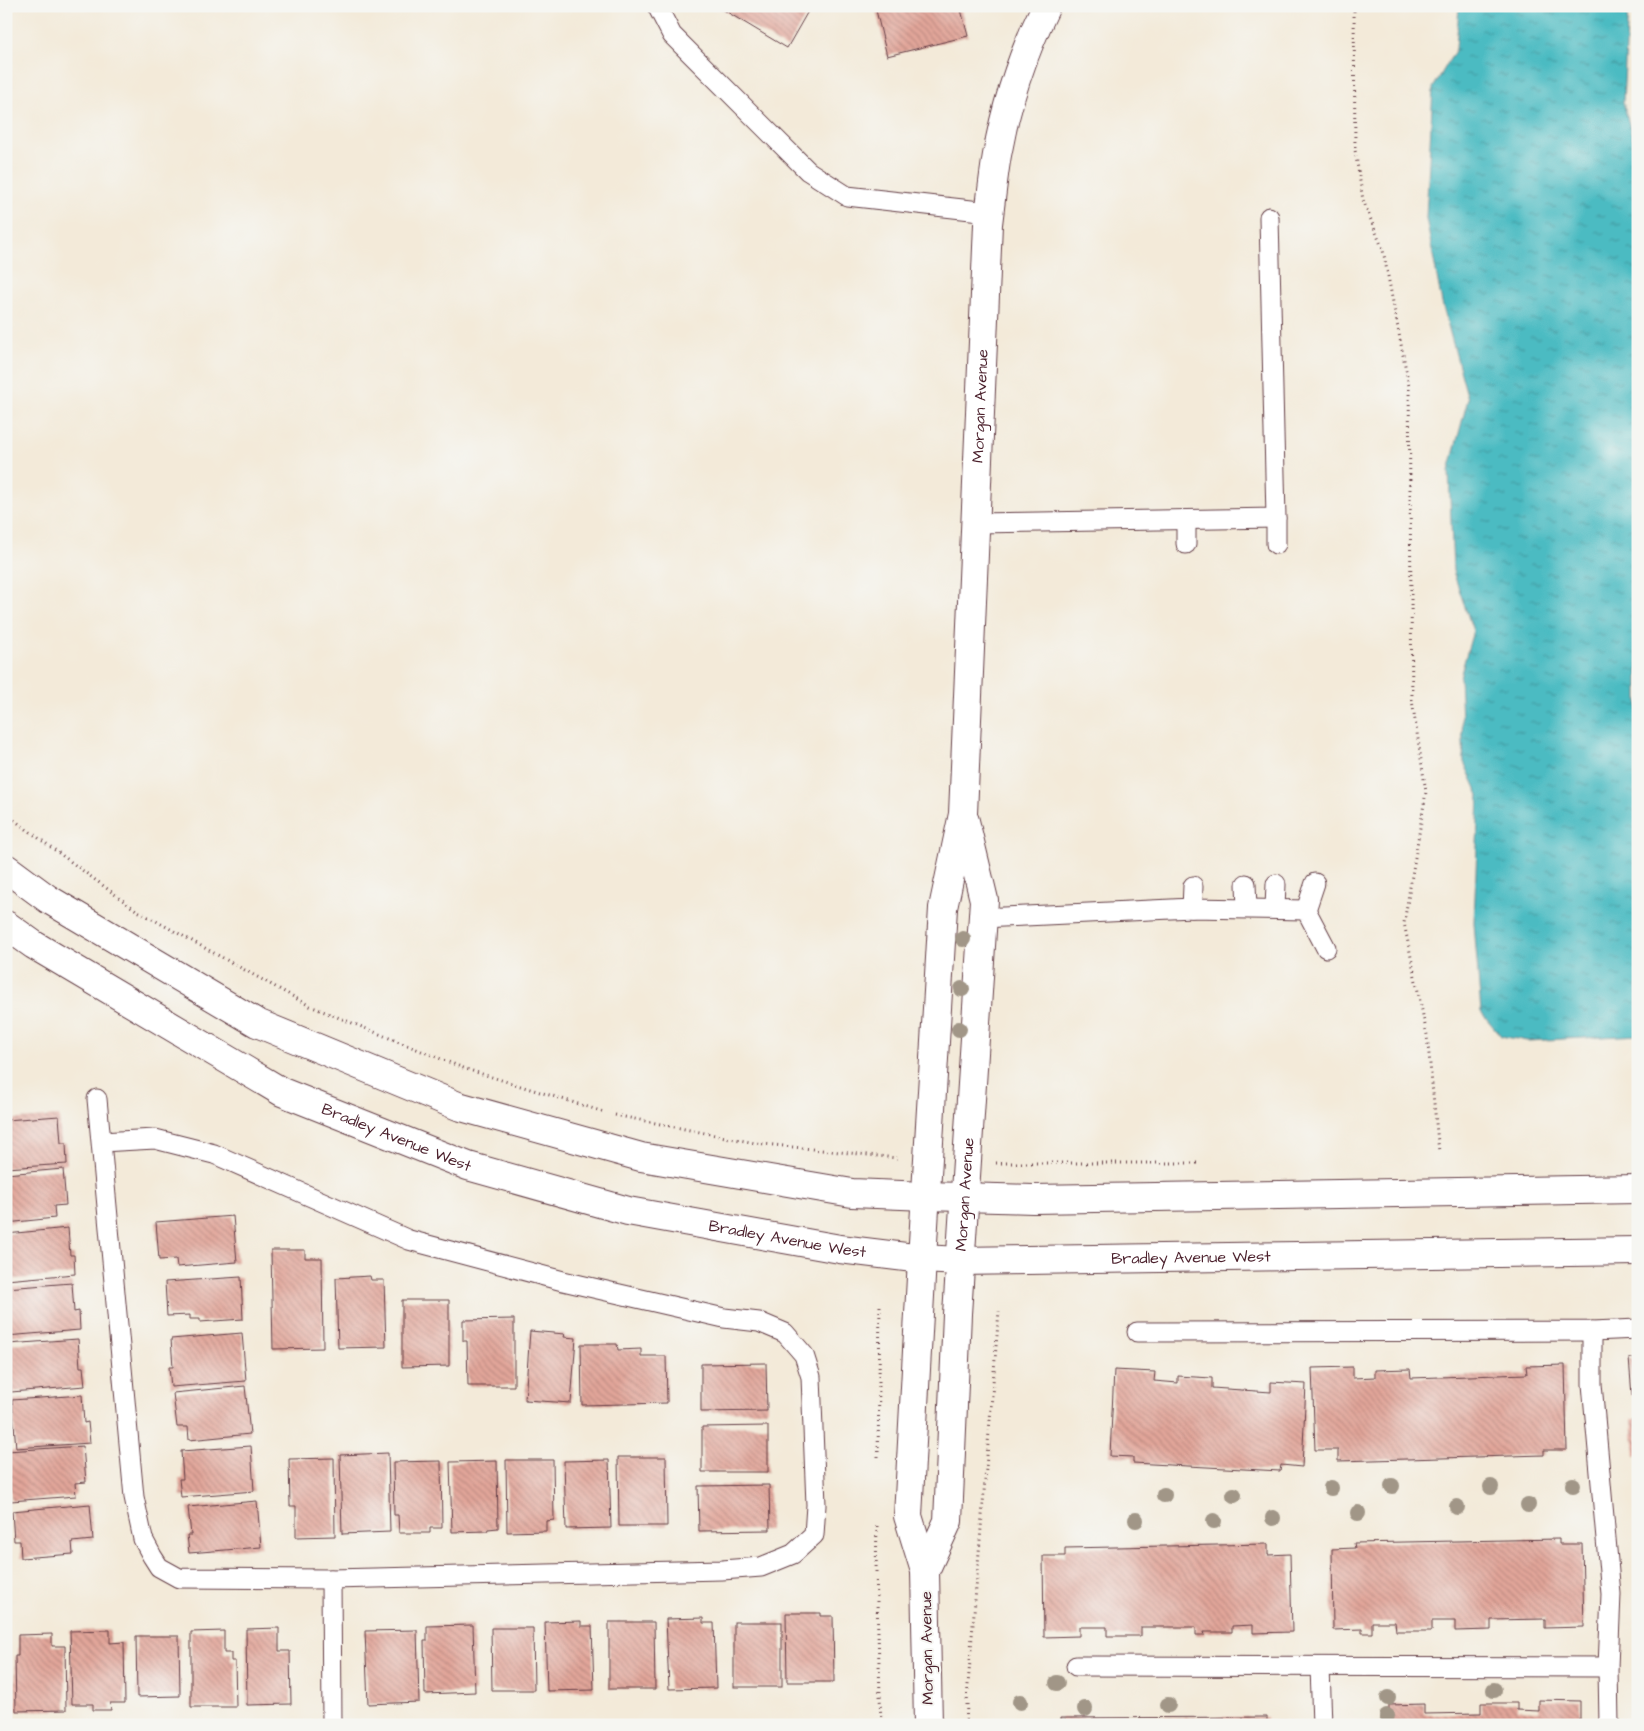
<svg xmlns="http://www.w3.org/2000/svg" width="1644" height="1731" font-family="'Architects Daughter',sans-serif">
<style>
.water{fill:url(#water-ripples);stroke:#4b6d76}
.building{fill:url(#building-back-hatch)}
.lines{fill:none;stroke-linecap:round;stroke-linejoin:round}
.service-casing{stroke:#633d45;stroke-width:21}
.minor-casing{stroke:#633d45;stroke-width:30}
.secondary-casing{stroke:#633d45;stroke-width:30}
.path{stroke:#633d45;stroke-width:3;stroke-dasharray:1 4;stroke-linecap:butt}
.service{stroke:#fff;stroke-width:19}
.minor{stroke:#fff;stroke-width:28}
.secondary{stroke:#fff;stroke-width:28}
.tree{fill:#a19687}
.labels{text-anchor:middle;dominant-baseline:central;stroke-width:4;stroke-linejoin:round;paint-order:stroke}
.street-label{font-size:16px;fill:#4a1f2b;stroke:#f6f6f2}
</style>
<defs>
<pattern id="water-ripples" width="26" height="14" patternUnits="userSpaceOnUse" patternTransform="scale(1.25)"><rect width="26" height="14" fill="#4cbbc2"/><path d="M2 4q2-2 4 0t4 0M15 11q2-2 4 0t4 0" fill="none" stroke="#41979e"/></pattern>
<pattern id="building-back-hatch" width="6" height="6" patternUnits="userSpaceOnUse" patternTransform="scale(1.25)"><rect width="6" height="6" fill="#e2a69a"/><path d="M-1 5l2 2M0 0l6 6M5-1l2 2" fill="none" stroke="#b9877e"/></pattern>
</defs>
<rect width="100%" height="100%" fill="#f6f6f2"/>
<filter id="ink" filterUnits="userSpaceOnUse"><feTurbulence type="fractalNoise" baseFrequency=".02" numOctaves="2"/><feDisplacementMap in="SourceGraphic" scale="10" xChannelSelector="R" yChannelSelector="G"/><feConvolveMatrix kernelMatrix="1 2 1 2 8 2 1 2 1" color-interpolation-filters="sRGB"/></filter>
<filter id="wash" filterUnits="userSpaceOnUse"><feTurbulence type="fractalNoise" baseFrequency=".0096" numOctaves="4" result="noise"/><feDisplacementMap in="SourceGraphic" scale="20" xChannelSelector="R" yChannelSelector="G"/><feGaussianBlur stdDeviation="1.12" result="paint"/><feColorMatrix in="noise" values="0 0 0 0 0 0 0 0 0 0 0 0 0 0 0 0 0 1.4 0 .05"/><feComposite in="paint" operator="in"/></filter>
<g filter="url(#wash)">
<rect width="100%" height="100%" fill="#f3ead9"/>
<polygon class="water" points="1459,6 1628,6 1623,102 1638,158 1638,1035 1527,1041 1501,1036 1481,1012 1474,923 1479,795 1464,762 1460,677 1473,631 1453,571 1449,471 1468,399 1442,303 1426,218 1433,88 1456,49"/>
<g id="blocks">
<g class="building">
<polygon points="717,6 811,6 787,48"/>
<polygon points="875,6 960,6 968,36 887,56"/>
<polygon points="59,1116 61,1143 66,1143 67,1164 6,1168 6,1120"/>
<polygon points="63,1169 66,1205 54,1206 55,1218 6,1223 6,1174"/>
<polygon points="233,1216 237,1262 177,1267 176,1259 159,1260 156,1222"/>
<polygon points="68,1228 70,1255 74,1255 75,1274 6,1280 6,1234"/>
<polygon points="271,1250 305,1250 305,1258 322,1258 323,1348 273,1349"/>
<polygon points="370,1276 371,1280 384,1280 386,1347 338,1348 336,1278"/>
<polygon points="241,1277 243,1319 200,1322 200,1319 190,1319 190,1315 167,1316 165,1282"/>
<polygon points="72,1283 74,1312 79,1311 80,1330 6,1336 6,1288"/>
<polygon points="402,1300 449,1300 449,1366 402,1367"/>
<polygon points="514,1319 514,1386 468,1386 467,1341 463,1341 463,1320"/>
<polygon points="530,1331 565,1334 564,1337 576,1338 571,1403 525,1400"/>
<polygon points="242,1333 246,1381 171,1387 169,1367 173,1367 171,1339"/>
<polygon points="78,1339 80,1367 83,1367 85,1386 11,1392 8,1344"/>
<polygon points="581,1344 617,1344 618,1350 641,1349 641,1356 666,1356 667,1403 582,1405"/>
<polygon points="1629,1358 1638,1358 1638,1395 1632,1396"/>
<polygon points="766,1363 767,1411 701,1412 701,1364"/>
<polygon points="1565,1365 1567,1450 1544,1450 1544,1455 1338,1461 1338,1450 1315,1450 1312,1368 1353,1367 1353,1378 1375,1377 1375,1370 1410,1369 1411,1378 1527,1374 1526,1366"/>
<polygon points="1114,1370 1155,1372 1154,1381 1178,1383 1178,1376 1212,1378 1212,1388 1271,1392 1271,1382 1306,1384 1302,1467 1281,1465 1280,1471 1133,1463 1133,1457 1110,1456"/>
<polygon points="245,1386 250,1434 189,1440 188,1427 177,1427 173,1393"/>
<polygon points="82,1395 84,1423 88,1422 90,1443 16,1448 12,1400"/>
<polygon points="1632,1419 1638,1419 1638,1455 1635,1456"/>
<polygon points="768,1426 768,1472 702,1472 702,1427"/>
<polygon points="83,1446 86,1482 75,1483 76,1496 11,1501 7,1451"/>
<polygon points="251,1446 254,1491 181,1497 179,1479 183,1479 181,1451"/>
<polygon points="388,1453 390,1532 342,1534 340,1455"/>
<polygon points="618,1457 666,1457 667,1526 619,1526"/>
<polygon points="334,1458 335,1536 296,1537 296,1506 290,1506 289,1459"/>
<polygon points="506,1460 553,1460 554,1520 546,1521 546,1531 507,1532"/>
<polygon points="609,1460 611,1528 566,1529 564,1461"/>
<polygon points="441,1461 442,1528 430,1528 430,1533 399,1533 398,1515 394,1515 393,1462"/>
<polygon points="497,1461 498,1528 488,1529 487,1531 452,1532 450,1462"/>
<polygon points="769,1485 770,1530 699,1531 698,1486"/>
<polygon points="257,1501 261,1547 189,1553 187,1535 191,1535 188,1507"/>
<polygon points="90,1504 93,1540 72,1542 73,1554 21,1558 20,1541 14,1541 12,1511"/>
<polygon points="1559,1539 1559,1544 1582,1544 1584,1627 1545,1628 1545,1619 1491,1620 1491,1630 1455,1631 1455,1621 1432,1621 1432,1631 1396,1631 1395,1622 1372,1622 1372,1633 1362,1633 1362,1629 1333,1630 1332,1549 1355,1548 1354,1543"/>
<polygon points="1268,1544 1268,1555 1290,1554 1292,1632 1253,1633 1253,1625 1232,1626 1232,1632 1204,1632 1205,1635 1196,1635 1196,1627 1141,1627 1141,1636 1107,1636 1107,1627 1079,1627 1079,1636 1044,1637 1043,1556 1065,1556 1065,1548"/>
<polygon points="786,1613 821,1613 821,1616 833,1616 834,1682 787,1682"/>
<polygon points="703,1618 703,1623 714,1623 716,1688 669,1689 666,1619"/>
<polygon points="581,1621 581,1626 592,1626 594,1690 547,1691 545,1622"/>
<polygon points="609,1622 654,1622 655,1689 609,1689"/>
<rect x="734" y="1622" width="48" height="65"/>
<polygon points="473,1625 475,1692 425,1694 424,1641 427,1641 427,1626"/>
<polygon points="279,1628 279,1651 290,1651 291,1704 247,1705 246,1629"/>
<polygon points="491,1628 533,1628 534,1690 492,1690"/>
<polygon points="110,1630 110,1643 124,1642 125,1703 110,1703 111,1710 93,1710 93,1704 72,1704 70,1631"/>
<polygon points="417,1630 419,1702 368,1704 365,1631"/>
<polygon points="224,1631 224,1653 231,1653 231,1661 235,1661 236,1707 191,1707 191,1632"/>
<polygon points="52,1634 52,1646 65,1646 66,1710 16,1711 15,1656 18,1656 18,1635"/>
<polygon points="136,1636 179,1636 180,1696 137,1697"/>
<polygon points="1539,1700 1580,1701 1580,1725 1389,1725 1389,1705 1424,1704 1424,1714 1481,1713 1481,1703 1517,1703 1517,1710 1539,1711"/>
<polygon points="1267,1717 1267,1722 1291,1722 1291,1725 1061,1725 1061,1718"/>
</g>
</g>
</g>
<g filter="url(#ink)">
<use href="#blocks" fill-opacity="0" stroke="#633d45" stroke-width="1"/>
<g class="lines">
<defs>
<g id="service">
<polyline points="657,6 672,35 808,171 847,196 989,212"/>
<polyline points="1276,518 1276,544"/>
<polyline points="1186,520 1186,544"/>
<polyline points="976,523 1276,518 1269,217"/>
<polyline points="1246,884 1247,908"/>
<polyline points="1192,908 1193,886"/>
<polyline points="1275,908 1276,884"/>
<polyline points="1306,910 1315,883"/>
<polyline points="982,918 1192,908 1306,910 1326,948"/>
<polyline points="97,1099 101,1142 134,1497 143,1539 152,1556 159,1567 179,1578 331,1579 722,1570 761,1567 793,1554 814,1535 816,1505 811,1377 804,1355 785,1333 759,1322 724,1318 563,1281 409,1240 214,1154 155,1139 101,1142"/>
<polyline points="1592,1331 1592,1384 1611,1594 1608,1667 1609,1725"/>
<polyline points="1137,1332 1592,1331 1638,1329"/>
<polyline points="331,1579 332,1725"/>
<polyline points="1076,1666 1608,1667"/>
<polyline points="1320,1667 1322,1725"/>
</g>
<g id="minor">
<path id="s1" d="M925 1571 948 1521 957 1314 984 900 965 821"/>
<path id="s2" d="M928 1725 925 1571 908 1516 922 1259 943 908 963 814 988 224C991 201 993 178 997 155 1006 104 1023 53 1046 6"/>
</g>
<g id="secondary">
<polyline points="6,868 48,899 257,1023 458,1106 641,1157 852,1193 926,1196 1033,1199 1638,1189"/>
<path id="s3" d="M6 925 34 945 282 1092 468 1166 628 1211 840 1249 922 1259 960 1261 1638 1251"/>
</g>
</defs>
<use href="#service" class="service-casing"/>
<use href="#minor" class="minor-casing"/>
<use href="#secondary" class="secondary-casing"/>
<g class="path">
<polyline points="1354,6 1355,150 1363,200 1383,250 1409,386 1412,700 1426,792 1404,923 1427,1035 1439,1152"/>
<polyline points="6,814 136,910 310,1006 466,1069 604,1112"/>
<polyline points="615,1115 755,1143 897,1158"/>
<polyline points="996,1163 1197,1163"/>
<polyline points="878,1457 880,1305"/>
<polyline points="877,1526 876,1571 881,1725"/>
<polyline points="966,1725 968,1685 999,1311"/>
</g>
<use href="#service" class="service"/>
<use href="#minor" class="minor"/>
<use href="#secondary" class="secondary"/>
</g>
<g class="tree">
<circle cx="963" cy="939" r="8"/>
<circle cx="962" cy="989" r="8"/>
<circle cx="959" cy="1029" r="8"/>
<circle cx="1573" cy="1485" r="8"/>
<circle cx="1392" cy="1486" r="8"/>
<circle cx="1491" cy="1487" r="8"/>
<circle cx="1331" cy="1488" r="8"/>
<circle cx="1164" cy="1495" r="8"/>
<circle cx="1234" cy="1495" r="8"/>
<circle cx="1528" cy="1505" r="8"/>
<circle cx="1457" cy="1507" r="8"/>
<circle cx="1358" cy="1513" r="8"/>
<circle cx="1273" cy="1518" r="8"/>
<circle cx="1136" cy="1520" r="8"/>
<circle cx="1214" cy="1521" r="8"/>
<circle cx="1057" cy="1683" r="8"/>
<circle cx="1494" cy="1690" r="8"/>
<circle cx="1388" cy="1698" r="8"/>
<circle cx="1020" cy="1702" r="8"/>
<circle cx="1168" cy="1705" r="8"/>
<circle cx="1085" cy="1709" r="8"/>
<circle cx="1387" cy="1716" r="8"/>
</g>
</g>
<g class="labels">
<g class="street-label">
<text stroke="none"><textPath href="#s2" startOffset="1325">Morgan Avenue</textPath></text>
<text stroke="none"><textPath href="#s3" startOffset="446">Bradley Avenue West</textPath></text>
<text stroke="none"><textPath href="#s1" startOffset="382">Morgan Avenue</textPath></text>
<text stroke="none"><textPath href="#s3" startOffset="851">Bradley Avenue West</textPath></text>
<text stroke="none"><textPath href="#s3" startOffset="1256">Bradley Avenue West</textPath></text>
<text transform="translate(927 1648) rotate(-91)">Morgan Avenue</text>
</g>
</g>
<rect width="1644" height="1731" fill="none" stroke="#f6f6f2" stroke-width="25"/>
</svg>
